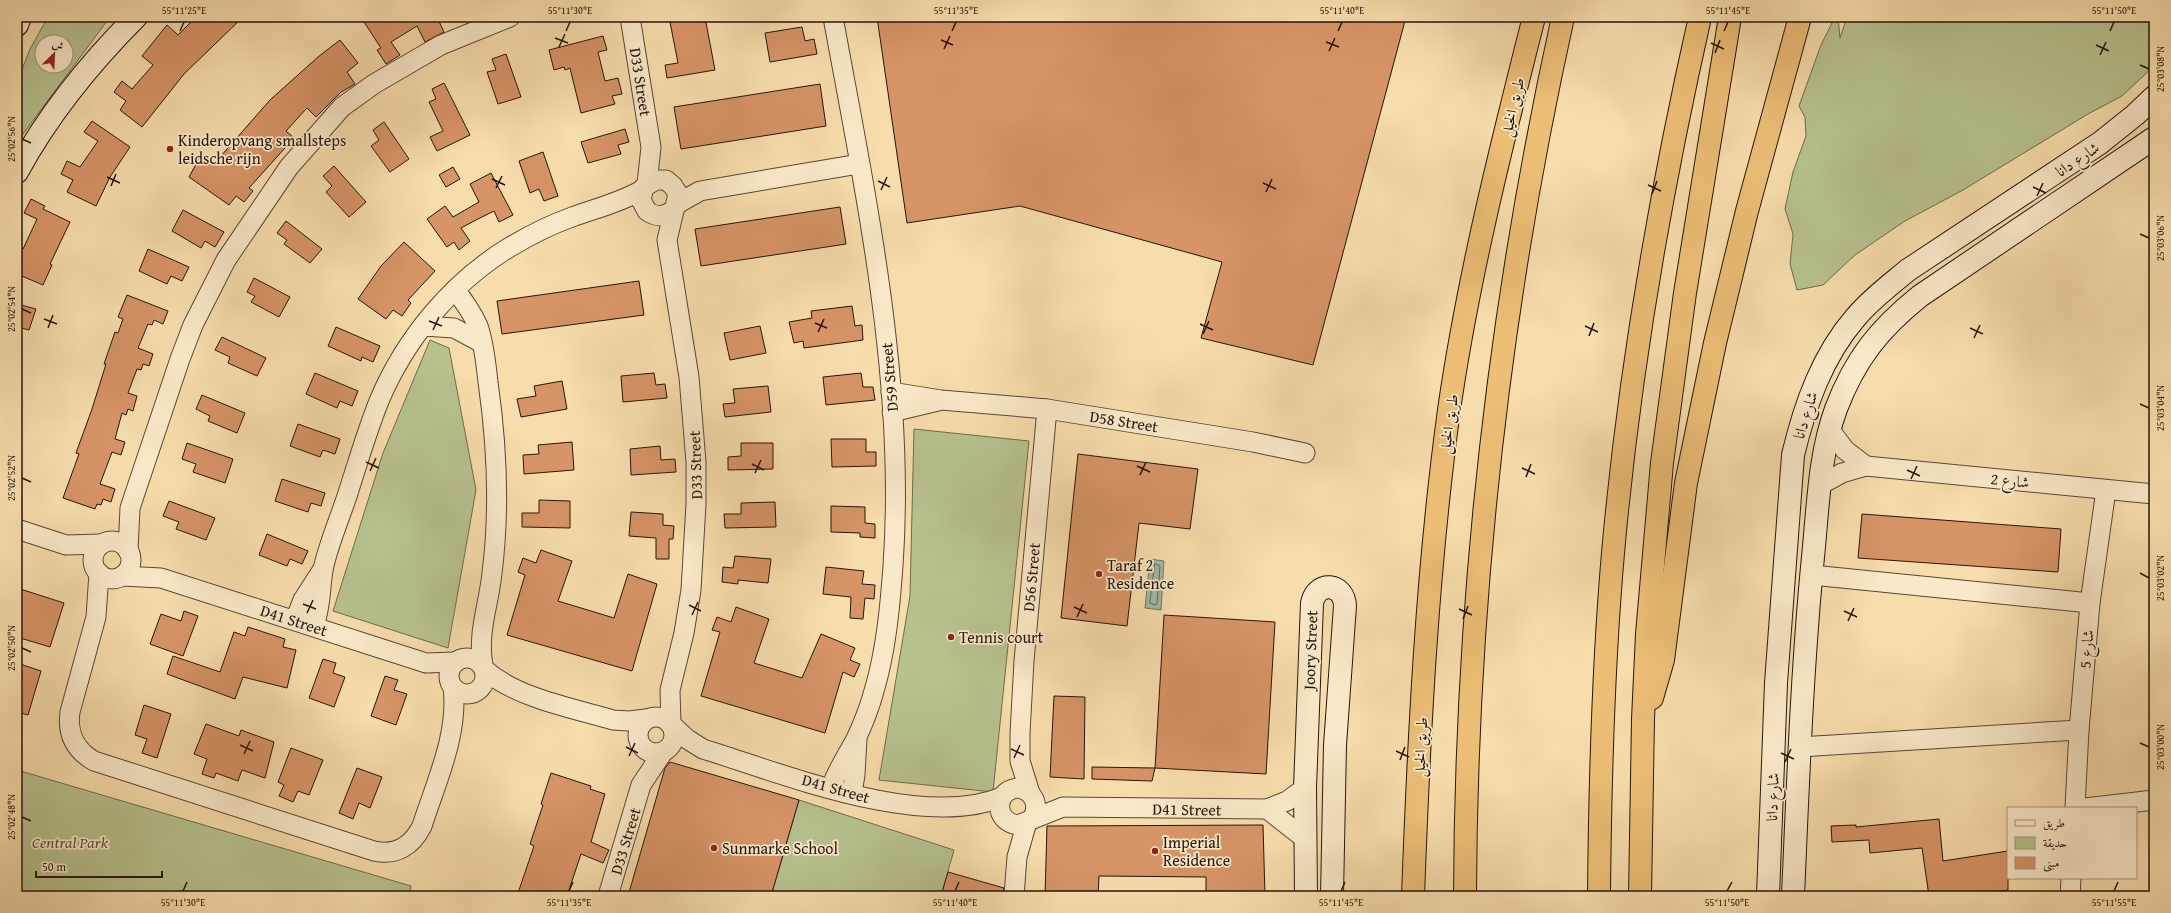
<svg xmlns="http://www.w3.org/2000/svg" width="2171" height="913" font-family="'Gentium Book Plus',Amiri,serif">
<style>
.green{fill:#b7c28f;stroke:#6e6c4e;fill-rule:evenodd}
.water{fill:#9ebca7;stroke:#6d7969}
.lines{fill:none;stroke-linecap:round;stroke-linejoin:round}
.shore{stroke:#61685a;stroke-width:1}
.building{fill:#d79467;stroke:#24150d}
.street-casing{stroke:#594735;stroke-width:21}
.secondary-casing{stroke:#24150d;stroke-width:24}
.highway-casing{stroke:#24150d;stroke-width:24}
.street{stroke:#fae9c9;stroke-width:19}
.secondary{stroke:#fae9c9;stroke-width:22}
.highway{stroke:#ecbe76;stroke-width:22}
.ticks{fill:none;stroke:#24150d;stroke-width:1.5}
.poi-dot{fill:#8f2418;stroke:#fae9c9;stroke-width:1.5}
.labels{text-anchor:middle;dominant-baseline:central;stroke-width:3.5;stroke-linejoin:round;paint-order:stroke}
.street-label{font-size:16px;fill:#24150d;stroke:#fae9c9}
.poi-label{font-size:16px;fill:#24150d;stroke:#fae9c9;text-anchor:start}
.park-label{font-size:16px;font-style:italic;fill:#57523a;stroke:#fae9c9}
.neatline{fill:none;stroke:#24150d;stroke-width:1.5}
.ticks-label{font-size:10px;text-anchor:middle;fill:#24150d}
</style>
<rect width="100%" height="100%" fill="#f8ddac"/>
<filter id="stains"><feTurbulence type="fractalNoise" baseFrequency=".005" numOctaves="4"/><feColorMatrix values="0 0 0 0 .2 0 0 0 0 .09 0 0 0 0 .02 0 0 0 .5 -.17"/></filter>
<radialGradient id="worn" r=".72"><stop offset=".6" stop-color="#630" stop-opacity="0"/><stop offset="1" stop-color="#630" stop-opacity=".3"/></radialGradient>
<g class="green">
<path d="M48 17H110L23 134 17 146V82L30 49ZM42 42H66V66H42Z"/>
<polygon points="1835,17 1838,17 1840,38 1847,17 2154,17 2154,66 2122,96 2088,114 1963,190 1905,221 1855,255 1823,285 1797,290 1790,264 1793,234 1785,209 1793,172 1806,136 1805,117 1799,106 1821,45"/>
<polygon points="430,340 449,348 476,490 448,648 333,611 383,453"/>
<polygon points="914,429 1029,441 993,792 879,780 910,596"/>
<polygon points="17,770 411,886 409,896 17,896"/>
<polygon points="799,800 954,850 941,896 771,896"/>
</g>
<polygon class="water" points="1150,559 1164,561 1161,610 1145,608"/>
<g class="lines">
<polygon class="shore" points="1155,564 1160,566 1157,604 1155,605 1150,603"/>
</g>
<g class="building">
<polygon points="196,17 243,17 184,74 142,127 120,110 126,101 114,92 122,81 132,89 153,65 142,56 167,25 178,35"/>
<polygon points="372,17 437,17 444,32 425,42 417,26 391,42 400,55 386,64 377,50 381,48 364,22"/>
<polygon points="669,17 705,17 715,70 667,78 665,65 678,63"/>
<polygon points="877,17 1406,17 1313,365 1201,338 1222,262 1020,206 907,223"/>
<polygon points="802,27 805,41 814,39 817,54 770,62 765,33"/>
<polygon points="603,36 607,50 598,52 605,81 618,78 622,94 612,96 615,104 581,113 570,68 565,70 564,67 554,70 549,50"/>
<polygon points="340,40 358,63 347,72 355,84 341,92 316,117 307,108 286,131 294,138 249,188 253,191 244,202 236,196 229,205 189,177 200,157 213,165 270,100 318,57"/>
<polygon points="506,54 521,97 498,104 487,72 496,70 492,59"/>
<polygon points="444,83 470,135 437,151 430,137 443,131 429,102 436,99 432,89"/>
<polygon points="820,84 826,126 681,149 674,107"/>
<polygon points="92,121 130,147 110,177 96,206 67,192 73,180 61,174 67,161 80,167 98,141 84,132"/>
<polygon points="384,122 409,159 390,172 371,146 379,140 373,130"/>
<polygon points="625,129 629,142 618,145 621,154 588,163 581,142"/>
<polygon points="543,152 558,196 544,201 539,189 530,193 519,161"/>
<polygon points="334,166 366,202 349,217 326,192 332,186 323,176"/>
<polygon points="453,167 460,179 446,187 439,175"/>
<polygon points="491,173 513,215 499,222 494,211 476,220 461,228 470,241 459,250 454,242 447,247 427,219 445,206 453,217 479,202 470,184"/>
<polygon points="31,199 45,206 43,209 70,222 50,264 52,265 43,285 17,274 17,246 23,249 37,219 24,213"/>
<polygon points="840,207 846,244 701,266 695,229"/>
<polygon points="183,210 224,232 215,247 205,241 201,248 172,231"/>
<polygon points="286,221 322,249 310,263 284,244 287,240 277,233"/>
<polygon points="404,242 435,271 408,300 411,303 402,316 393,310 386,319 358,299 381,266"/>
<polygon points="148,249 189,267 182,281 171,276 167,284 139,271"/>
<polygon points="254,278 290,297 279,317 251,302 255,296 247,292"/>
<polygon points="639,281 644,315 502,334 497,301"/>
<polygon points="127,295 168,311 163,324 154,320 152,325 148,324 138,348 153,354 149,366 143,364 141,370 137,369 128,393 137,396 133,411 128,409 126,415 122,413 115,439 125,442 121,455 112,452 100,484 115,489 111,502 103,499 101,505 97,504 95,509 63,498 79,454 76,453 92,409 106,364 104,364 115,332 118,333 123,319 118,317"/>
<polygon points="17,304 36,309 29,330 17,327"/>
<polygon points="852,306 855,326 862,325 863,340 804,348 803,341 794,343 789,322 812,318 811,311"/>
<polygon points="760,326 766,353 730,360 724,333"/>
<polygon points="336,327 380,346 373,362 362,357 361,361 328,346"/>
<polygon points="222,337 266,358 257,376 228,363 230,357 215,350"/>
<polygon points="315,373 358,391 352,406 340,401 337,408 306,394"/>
<polygon points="654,373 656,385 665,384 667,398 623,402 621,376"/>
<polygon points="861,373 863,387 873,387 875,400 826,405 823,377"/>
<polygon points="562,381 567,409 521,417 517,399 536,396 534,386"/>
<polygon points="768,386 771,412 725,417 723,404 735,403 733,389"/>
<polygon points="202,395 245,413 237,433 208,421 210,416 196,409"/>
<polygon points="298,424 340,439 335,454 323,450 320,457 290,446"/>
<polygon points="831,439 866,439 866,452 876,452 876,466 832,467"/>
<polygon points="572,442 574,470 524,474 523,455 539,454 538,445"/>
<polygon points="187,443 233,459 225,483 193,472 196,464 182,459"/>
<polygon points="741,443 773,443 773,469 728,470 728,457 741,456"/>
<polygon points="660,446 661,460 675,459 676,472 631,475 630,449"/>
<polygon points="1078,454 1198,469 1190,529 1139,523 1127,626 1061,618"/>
<polygon points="282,479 325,493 321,506 311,503 308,512 275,501"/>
<polygon points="539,500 570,501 570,528 522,527 522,513 539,513"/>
<polygon points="169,501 215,518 206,540 176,529 179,522 163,516"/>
<polygon points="775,502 776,527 725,528 724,514 741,514 741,503"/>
<polygon points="831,506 865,507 865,523 875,524 875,538 860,537 860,533 831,532"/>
<polygon points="631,512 663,514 663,525 674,526 673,539 669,539 669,559 656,559 656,538 629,536"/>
<polygon points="1862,514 2061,529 2058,572 1858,558"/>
<polygon points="267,534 308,551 302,564 290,559 287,566 259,555"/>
<polygon points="541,550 572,561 558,601 614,618 628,574 657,584 632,671 507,635 525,575 518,572 523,558 536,563"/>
<polygon points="735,556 771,559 768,583 738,580 738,584 722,582 723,567 733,568"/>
<polygon points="826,567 864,571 862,584 875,585 874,599 865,598 863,619 850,618 851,597 823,594"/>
<polygon points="17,588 64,603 50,647 17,637"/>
<polygon points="736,607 769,619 754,663 802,678 821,634 855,648 850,660 860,664 854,677 843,672 825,733 701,696 720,632 712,630 717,617 731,622"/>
<polygon points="184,611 198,616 183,656 150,644 161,614 181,621"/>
<polygon points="1164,615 1275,622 1266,774 1155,768"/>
<polygon points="248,627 285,639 283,647 296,650 287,688 243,677 235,699 167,674 173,656 220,672 234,632 245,636"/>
<polygon points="323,659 336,663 333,673 345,677 334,707 309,698"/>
<polygon points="17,663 41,671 28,715 17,712"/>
<polygon points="385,676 398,680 394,690 407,694 396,725 371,716"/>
<polygon points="1054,696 1085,697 1084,779 1050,777"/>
<polygon points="144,705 171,714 157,758 142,753 147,739 135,735"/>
<polygon points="206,724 239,736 241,730 274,742 265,778 242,770 238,781 216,773 214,778 202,774 207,759 194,754"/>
<polygon points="291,748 323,760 309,795 298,791 293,802 279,796 284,785 278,782"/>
<polygon points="670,762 799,800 771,896 628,896 665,768"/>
<polygon points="1092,767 1155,768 1152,781 1092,779"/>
<polygon points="357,768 382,777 370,808 359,803 353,819 339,813"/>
<polygon points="551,773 591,786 590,789 605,794 591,842 609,850 603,863 581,854 567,896 517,896 534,846 530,844 543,805 541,804"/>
<polygon points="1939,819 1943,861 2008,851 2008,890 1964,896 1929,896 1922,848 1870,853 1869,840 1832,842 1831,826 1856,825 1856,827"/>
<polygon points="1263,825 1265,896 1206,896 1206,877 1099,876 1098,896 1045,896 1047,826"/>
<polygon points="948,872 1004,888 1003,896 941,896"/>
</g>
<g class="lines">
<defs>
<g id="street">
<polyline points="630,17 651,147 647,184"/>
<polyline points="677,204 700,191 859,164"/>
<path d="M455 290C464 301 472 313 478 326 484 343 486 364 488 382 497 445 500 510 492 573 489 604 477 633 483 665"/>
<polyline points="423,326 454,328 482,343"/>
<polyline points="891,392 941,400 1047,409 1253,442 1305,453"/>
<polyline points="892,412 938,401"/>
<polyline points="1830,430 1845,450 1866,466"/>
<polyline points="1820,485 1842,473 1866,466 2154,494"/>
<polyline points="17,529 66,545 101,544"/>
<circle cx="112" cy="560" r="19"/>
<polyline points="128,551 130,508 180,359 193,325 226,260 289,167 342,107 374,84 441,45 510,17"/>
<path d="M99 573 96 617 70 712C67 734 75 750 94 761L374 851C396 856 412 846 422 826 436 782 459 734 453 687"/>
<polyline points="1812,575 2090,603"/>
<polyline points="122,576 161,578 426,663 455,662"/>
<polyline points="295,620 303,600 323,569"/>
<path d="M314 626C321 606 320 590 323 570 327 548 341 515 348 493 358 462 367 431 379 401 405 339 452 282 510 247 530 235 550 225 572 217 597 208 619 203 642 190"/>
<circle cx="467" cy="676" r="18"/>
<path d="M485 670C517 698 572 708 613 720L629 721 646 719"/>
<circle cx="656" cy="735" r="18"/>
<path d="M671 724 670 690 684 633 691 590 696 504V462L689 377 667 240 678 194 673 186 666 180H656L644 187 641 200 647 211C657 218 666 217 675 208"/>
<path d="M673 726 687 739 703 749C784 774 922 830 1002 797"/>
<polyline points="1799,747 2079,730"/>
<path d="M831 788C837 770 847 756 856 739 863 724 870 706 874 691 886 651 890 607 893 566 906 381 866 198 833 17"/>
<polyline points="852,793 855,775 857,739"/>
<polyline points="1030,793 1020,761 1020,733 1024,661 1047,409"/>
<polyline points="2075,808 2079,730 2090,603 2106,490"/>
<polyline points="2085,808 2154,800"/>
<polyline points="1267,809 1304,838"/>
<path d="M1031 820C1041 807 1034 790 1018 788 993 791 994 822 1018 825L1063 807 1267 809 1287 801 1305 788"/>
<polyline points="608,896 641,785 663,752"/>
<polyline points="1014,896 1017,857 1027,822"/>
<polyline points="2070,896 2071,878"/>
</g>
<g id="secondary">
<polyline points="17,25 20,17"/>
<path d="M17 172C48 115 91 62 136 17"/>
<path d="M1306 896 1305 788 1312 603C1317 580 1344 583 1345 606L1335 745 1332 896"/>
<path d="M1768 896 1776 683 1793 455C1805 405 1822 356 1856 317 1871 299 1890 285 1908 270L2100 143 2135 115 2154 97"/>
<path d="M1793 896C1798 783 1802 669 1813 557 1818 508 1819 455 1836 409 1855 359 1879 329 1920 296L2154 138"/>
</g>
<g id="highway">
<polyline points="1652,698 1663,660 1686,483 1715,343 1747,211 1800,17"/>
<path d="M1413 896C1419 734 1427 571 1449 410 1468 278 1501 147 1534 17"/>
<path d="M1465 896C1466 600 1499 306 1563 17"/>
<path d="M1599 896C1600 781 1603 667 1613 553 1629 373 1660 194 1700 17"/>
<polyline points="1640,896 1643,719 1647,634 1662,463 1685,293 1730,17"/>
</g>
</defs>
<use href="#street" class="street-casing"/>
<use href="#secondary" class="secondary-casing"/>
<use href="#highway" class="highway-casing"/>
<use href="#street" class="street"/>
<use href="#secondary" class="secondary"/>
<use href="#highway" class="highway"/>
</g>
<path class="ticks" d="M180 31 184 22M566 31 570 22M952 31 956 22M1338 31 1342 22M1724 31 1728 22M2110 31 2114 22M555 38 568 43M941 40 953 45M1326 42 1339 47M1711 43 1724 49M2096 45 2109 51M559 47 565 34M944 49 950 36M1329 51 1335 38M1715 53 1720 40M2100 55 2106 42M2140 65 2149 69M22 139 31 143M107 177 120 183M492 179 505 185M878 181 890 187M1263 183 1276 189M1648 185 1661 191M111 186 116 174M2033 187 2046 193M496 188 502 176M881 190 887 177M1266 192 1272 179M1652 194 1657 181M2037 196 2043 183M2140 234 2149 238M22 309 31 313M44 319 57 324M429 321 442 326M815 323 827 328M1200 324 1213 330M1585 326 1598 332M48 328 53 315M1970 328 1983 334M433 330 439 317M818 332 824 319M1203 334 1209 321M1589 336 1594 323M1974 338 1980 325M2140 404 2149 408M366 462 379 468M752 464 764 470M1137 466 1150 472M1522 468 1535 474M1907 470 1920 476M370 471 376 458M755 473 761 460M1140 475 1146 462M1526 477 1531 464M22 478 31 482M1911 479 1917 466M2140 573 2149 578M303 604 316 609M689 605 701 611M1074 607 1087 613M1459 609 1472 615M1844 611 1857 617M307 613 313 600M692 615 698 602M1077 617 1083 604M1463 619 1468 606M1848 621 1854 608M22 648 31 652M2140 743 2149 747M240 745 253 751M626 747 638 753M1011 749 1024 755M1396 751 1409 757M1781 753 1794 759M244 754 250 741M629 756 635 743M1014 758 1020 745M1400 760 1405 747M1785 762 1791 749M22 817 31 821M183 891 187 882M569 891 573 882M955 891 959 882M1341 891 1345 882M1727 891 1732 882M2114 891 2118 882"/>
<g class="poi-dot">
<circle cx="170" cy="149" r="4"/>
<circle cx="1099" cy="574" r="4"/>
<circle cx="951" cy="637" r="4"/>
<circle cx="714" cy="848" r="4"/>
<circle cx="1155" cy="851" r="4"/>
</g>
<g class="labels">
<g class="street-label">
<text transform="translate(641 82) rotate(81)">D33 Street</text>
<text transform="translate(1512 107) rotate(-77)">طريق الخيل</text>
<text transform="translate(2077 159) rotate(-34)">شارع دانا</text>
<text transform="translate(889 377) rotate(-95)">D59 Street</text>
<text transform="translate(1805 415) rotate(-73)">شارع دانا</text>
<text transform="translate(1124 421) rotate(9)">D58 Street</text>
<text transform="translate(1448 424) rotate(-82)">طريق الخيل</text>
<text transform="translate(695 465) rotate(-92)">D33 Street</text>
<text transform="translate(2010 480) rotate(6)">شارع 2</text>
<text transform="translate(1031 577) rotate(-85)">D56 Street</text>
<text transform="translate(294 620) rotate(18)">D41 Street</text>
<text transform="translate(2086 649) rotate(-85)">شارع 5</text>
<text transform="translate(1310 650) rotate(-88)">Joory Street</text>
<text transform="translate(1420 747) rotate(-87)">طريق الخيل</text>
<text transform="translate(836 788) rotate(16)">D41 Street</text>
<text transform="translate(1772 797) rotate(-88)">شارع دانا</text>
<text transform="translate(1187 809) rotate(1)">D41 Street</text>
<text transform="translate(625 841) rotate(-73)">D33 Street</text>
</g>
<g class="poi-label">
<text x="178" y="140">Kinderopvang smallsteps<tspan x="178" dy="18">leidsche rijn</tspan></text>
<text x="1107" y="565">Taraf 2<tspan x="1107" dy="18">Residence</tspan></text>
<text x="959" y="637">Tennis court</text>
<text x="1163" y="842">Imperial<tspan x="1163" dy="18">Residence</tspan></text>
<text x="722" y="848">Sunmarke School</text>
</g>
<g class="park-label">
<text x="70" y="842">Central Park</text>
</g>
</g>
<rect width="2171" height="913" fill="none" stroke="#f8ddac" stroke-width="44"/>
<rect x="2007" y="807" width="130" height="72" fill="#fae9c9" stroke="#a4947e"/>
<rect x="2015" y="820" width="20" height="6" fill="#fae9c9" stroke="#a4947e"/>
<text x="2043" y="827" font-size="12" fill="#24150d">طريق</text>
<rect x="2015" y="837" width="20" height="12" fill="#b7c28f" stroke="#a4947e"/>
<text x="2043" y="847" font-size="12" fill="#24150d">حديقة</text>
<rect x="2015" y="857" width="20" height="12" fill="#d79467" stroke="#a4947e"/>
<text x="2043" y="867" font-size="12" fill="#24150d">مبنى</text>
<g transform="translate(54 54) rotate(24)"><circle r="19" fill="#fae9c9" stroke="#a4947e"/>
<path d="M0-3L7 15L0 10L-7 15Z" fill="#8f2418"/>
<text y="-6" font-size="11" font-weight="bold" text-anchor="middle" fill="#24150d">ش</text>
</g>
<path d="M36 871v6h126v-6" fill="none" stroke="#24150d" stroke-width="2"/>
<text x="42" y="871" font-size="12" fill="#24150d" stroke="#fae9c9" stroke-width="3" paint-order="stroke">50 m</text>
<rect x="22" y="22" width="2127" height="869" class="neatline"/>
<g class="ticks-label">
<text x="184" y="14">55°11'25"E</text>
<text x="570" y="14">55°11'30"E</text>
<text x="956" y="14">55°11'35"E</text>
<text x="1342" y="14">55°11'40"E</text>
<text x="1728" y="14">55°11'45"E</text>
<text x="2114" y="14">55°11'50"E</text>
<text transform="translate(2160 69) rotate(-90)" y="4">25°03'08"N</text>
<text transform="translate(11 139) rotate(-90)" y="4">25°02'56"N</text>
<text transform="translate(2160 238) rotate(-90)" y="4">25°03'06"N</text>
<text transform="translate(11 309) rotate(-90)" y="4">25°02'54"N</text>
<text transform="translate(2160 408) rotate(-90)" y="4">25°03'04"N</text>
<text transform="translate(11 478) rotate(-90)" y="4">25°02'52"N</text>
<text transform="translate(2160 578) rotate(-90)" y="4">25°03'02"N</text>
<text transform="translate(11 648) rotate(-90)" y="4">25°02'50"N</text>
<text transform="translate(2160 747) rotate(-90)" y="4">25°03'00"N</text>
<text transform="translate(11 817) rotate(-90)" y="4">25°02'48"N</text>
<text x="183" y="906">55°11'30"E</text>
<text x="569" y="906">55°11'35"E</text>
<text x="955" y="906">55°11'40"E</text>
<text x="1341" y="906">55°11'45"E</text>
<text x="1727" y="906">55°11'50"E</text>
<text x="2114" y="906">55°11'55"E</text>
</g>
<rect width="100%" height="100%" filter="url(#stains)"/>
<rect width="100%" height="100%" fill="url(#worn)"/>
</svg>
